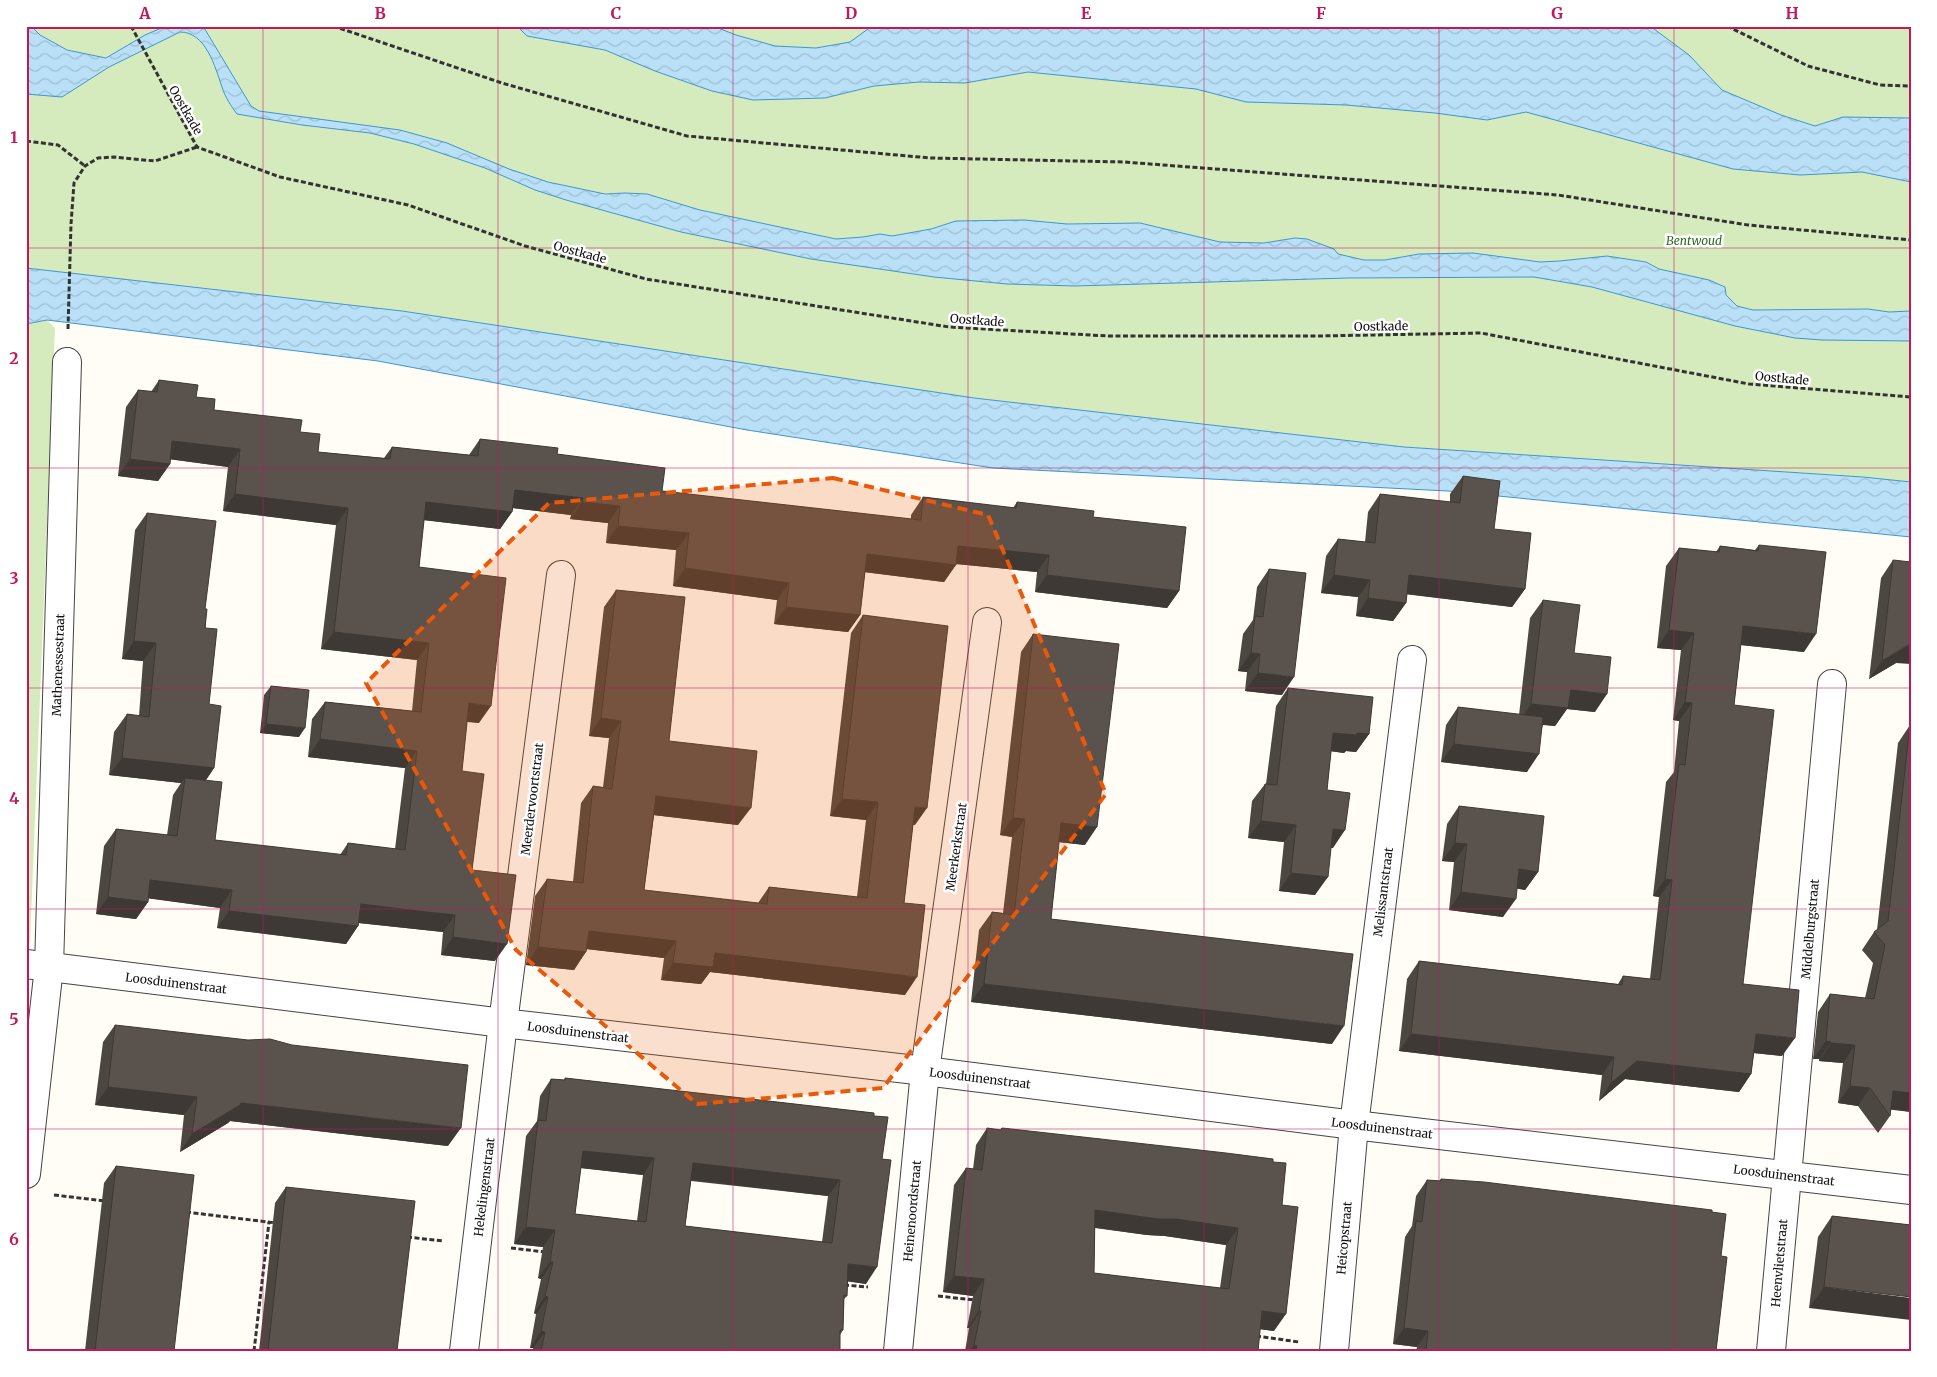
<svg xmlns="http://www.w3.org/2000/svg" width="1937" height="1377" font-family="Merriweather,serif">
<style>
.grass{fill:#d5ebbd}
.water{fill:url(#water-waves);stroke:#3f96cf}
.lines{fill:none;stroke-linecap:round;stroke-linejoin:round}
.minor-casing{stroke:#444;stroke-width:30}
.path{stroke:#333;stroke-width:3;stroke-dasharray:5 2.5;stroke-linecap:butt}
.minor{stroke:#fff;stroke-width:28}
.wall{fill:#4d4742;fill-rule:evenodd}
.shaded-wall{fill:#3f3936}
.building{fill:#5a524d;stroke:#3f3936;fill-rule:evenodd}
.marked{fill:#e8590c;fill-opacity:0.2;stroke:#e8590c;stroke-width:4;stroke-dasharray:10 6;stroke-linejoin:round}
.grid{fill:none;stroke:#c2185b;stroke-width:1;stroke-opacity:0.55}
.labels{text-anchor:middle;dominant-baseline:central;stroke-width:5;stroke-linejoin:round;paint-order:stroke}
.street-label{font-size:12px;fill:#111;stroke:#fff}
.park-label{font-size:12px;font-style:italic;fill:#2f6b1f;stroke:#fff}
.neatline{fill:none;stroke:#c2185b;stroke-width:2}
.grid-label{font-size:16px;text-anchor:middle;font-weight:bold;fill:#c2185b}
</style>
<defs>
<pattern id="water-waves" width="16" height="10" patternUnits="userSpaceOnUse" patternTransform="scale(1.25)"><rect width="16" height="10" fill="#b9e0f7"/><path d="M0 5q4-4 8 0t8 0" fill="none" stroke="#9ebfd3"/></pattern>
</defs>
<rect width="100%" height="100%" fill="#fffdf5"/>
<g class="grass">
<polygon points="26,26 1911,26 1911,482 1863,477 1404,447 974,398 402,311 26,268"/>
<polygon points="47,320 55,328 30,942 26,942 26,324"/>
</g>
<g class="water">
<path d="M26 26H31L40 35 67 50 106 58 145 35 166 26H203L251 106 259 111 400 130 447 143 509 169 548 182 605 194 625 193 647 194 700 210 836 239 863 237 880 234 892 236 931 229 956 221 1024 220 1067 224 1140 223 1220 242 1264 243 1295 238 1307 239 1334 249 1338 254 1364 260H1385L1419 254 1473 253 1540 262 1560 261 1607 256 1646 262 1659 269 1709 280 1725 287 1726 295 1737 306 1753 310 1868 309 1889 312 1911 311V341L1822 340 1795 338 1735 326 1592 287 1534 277 1348 278 1075 286 1007 284 934 277 811 259 681 232 566 200 535 190 485 168 414 144 370 133 302 125 237 114C231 106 225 97 222 87 215 67 206 32 180 32L109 67 62 97 26 94V81L29 80 26 77Z"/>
<polygon points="517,26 713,26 736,35 775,46 816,48 850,42 872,26 1650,26 1689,55 1722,90 1781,115 1815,126 1843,117 1911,118 1911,182 1862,172 1800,175 1733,169 1526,112 1487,120 1435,113 1346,105 1246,102 1196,89 1028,72 965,83 919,82 874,86 825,98 753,100 712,91 655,71 605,50 527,36"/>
<polygon points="26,268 402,311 974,398 1404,447 1863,477 1911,482 1911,537 1448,491 993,468 747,430 378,361 47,320 26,324"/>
</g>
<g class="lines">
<defs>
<g id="minor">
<polyline points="26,964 503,1023 925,1071 1354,1125 1911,1190"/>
<polyline points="26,1174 49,967 67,362"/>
<polyline points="464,1351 503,1023 561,575"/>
<polyline points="898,1351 925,1071 987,622"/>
<polyline points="1334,1351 1354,1125 1412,660"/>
<polyline points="1771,1351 1832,684"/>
</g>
</defs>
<use href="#minor" class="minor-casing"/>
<g class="path">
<polyline points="131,26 197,147 280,177 408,205 525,246 646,279 949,327 1108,336 1318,336 1481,333 1749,384 1911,397"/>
<polyline points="333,26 502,83 687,136 930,158 1124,162 1558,195 1748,225 1911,240"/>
<polyline points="1727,26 1808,66 1880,85 1911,86"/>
<polyline points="26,141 58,145 85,166"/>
<polyline points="68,329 71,224 74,183 85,166 98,158 114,157 155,161 197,147"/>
<polyline points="54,1195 105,1201"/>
<polyline points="186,1212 276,1223"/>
<polyline points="407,1237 443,1241"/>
<polyline points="511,1248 545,1252"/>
<polyline points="844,1285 868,1287"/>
<polyline points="938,1296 974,1300"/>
<polyline points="1256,1336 1299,1342"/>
<polyline points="254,1351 269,1222"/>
</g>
<use href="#minor" class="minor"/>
</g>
<g class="wall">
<polygon points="159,380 196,397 214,410 300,432 318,452 384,458 392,447 469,455 480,439 557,454 662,491 911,519 911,515 923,497 1013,508 1017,502 1093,517 1179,591 1167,608 1035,592 1037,572 956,564 944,582 865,572 860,615 848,632 774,624 777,600 673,586 676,550 606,543 608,523 570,519 571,515 513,508 512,512 500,529 424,520 419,567 479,723 467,722 462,771 472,870 495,961 441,955 443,932 406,928 359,923 358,926 346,944 217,928 220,908 148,898 148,902 136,919 96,914 104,846 116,829 167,835 173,795 181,783 109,775 114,732 127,714 139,716 143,661 122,659 135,530 147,513 205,609 209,704 214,768 206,780 215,840 340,855 348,843 395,849 405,768 308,757 312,719 325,702 412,711 417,660 321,649 336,525 223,511 228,467 170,459 170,464 158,481 118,476 126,407 138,390 151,392"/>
<polygon points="1463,476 1494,529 1525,589 1512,607 1407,594 1406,603 1393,621 1356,616 1358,597 1321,593 1326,556 1338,539 1365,542 1368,512 1380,494 1450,502 1450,494"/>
<polygon points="1759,545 1804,652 1741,645 1734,705 1743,984 1782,1056 1754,1053 1751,1074 1739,1092 1625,1079 1599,1101 1602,1075 1399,1051 1407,979 1419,961 1618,984 1623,976 1650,979 1659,897 1653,896 1666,782 1674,772 1679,721 1673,720 1681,650 1657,648 1666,566 1679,548 1716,552 1720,546 1755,550"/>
<polygon points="1893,560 1896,663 1869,679 1881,578"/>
<polygon points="1269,569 1282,695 1245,691 1247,672 1238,671 1243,634 1253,620 1257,587"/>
<polygon points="616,590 669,741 738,825 654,815 644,890 758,903 769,887 857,897 866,820 830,816 851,633 863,615 915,825 913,825 904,903 905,995 710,972 701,984 661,980 664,958 587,949 574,970 526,965 535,896 547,879 573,882 581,803 593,786 603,787 609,738 589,736 604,607"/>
<polygon points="1543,600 1574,653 1595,712 1567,709 1555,726 1543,725 1527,772 1441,762 1446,725 1458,707 1519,715 1530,618"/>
<polygon points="1033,634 1085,845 1059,842 1051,919 1332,1044 971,1002 979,930 992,912 1003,913 1012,837 1000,835 1021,652"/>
<polygon points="271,686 299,737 260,733 264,695"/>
<polygon points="1288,688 1369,734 1356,752 1346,751 1344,753 1331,751 1327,790 1333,848 1331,848 1315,895 1279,891 1284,842 1248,838 1252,801 1265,784 1266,784 1276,706"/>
<polygon points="1910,725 1911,1112 1891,1109 1890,1116 1878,1133 1858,1106 1838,1103 1843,1063 1819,1061 1819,1059 1813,1059 1818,1012 1830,994 1865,998 1873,963 1862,950 1874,932 1877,930 1898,743"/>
<polygon points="1459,806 1538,872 1525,890 1517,888 1503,917 1449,910 1454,862 1442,861 1447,824"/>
<polygon points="115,1025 448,1146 230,1121 228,1123 180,1152 184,1115 95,1105 103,1042"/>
<path d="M565 1078 874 1113 866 1284 848 1281 847 1296 844 1299 843 1330 840 1335V1351H533V1348H530L536 1314 534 1313 541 1279 538 1278 543 1247 514 1244 526 1136 537 1121 540 1096 551 1079 564 1080ZM581 1168 643 1175 637 1221 575 1214ZM691 1181 828 1196 822 1242 685 1226Z"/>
<path d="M987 1128 1000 1130 1002 1128 1273 1162 1282 1205 1274 1331 1260 1329 1258 1351H965L969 1328H967L973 1296 943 1292 954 1185 966 1168 973 1169 976 1145ZM1095 1228 1147 1235 1165 1236 1226 1245 1220 1288 1094 1273Z"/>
<polygon points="116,1166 174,1351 85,1351 104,1183"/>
<polygon points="1441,1179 1712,1212 1721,1256 1716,1351 1416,1351 1417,1347 1393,1344 1405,1237 1412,1226 1416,1196 1427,1180 1439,1181"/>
<polygon points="286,1187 397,1351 259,1351 275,1203"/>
<polygon points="1832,1216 1911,1225 1809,1308 1818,1237"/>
</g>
<g class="shaded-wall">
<polygon points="172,441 240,449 228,467 160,458"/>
<polygon points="130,459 170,464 158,481 118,476"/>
<polygon points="515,490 583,498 571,515 503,507"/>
<polygon points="235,494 348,508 336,525 223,511"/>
<polygon points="426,502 512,512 500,529 414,519"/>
<polygon points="582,502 620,506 608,523 570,519"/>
<polygon points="618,526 689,533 676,550 606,543"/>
<polygon points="958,546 1049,555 1037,572 946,563"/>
<polygon points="867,554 956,565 944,582 855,571"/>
<polygon points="685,568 789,583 777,600 673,586"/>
<polygon points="1047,575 1179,591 1167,608 1035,592"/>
<polygon points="1334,575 1370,580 1358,597 1321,593"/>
<polygon points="1409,575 1525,589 1512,607 1396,593"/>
<polygon points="1368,598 1406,603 1393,621 1356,616"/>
<polygon points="786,607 860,615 848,632 774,624"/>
<polygon points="1743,626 1816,634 1804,652 1731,644"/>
<polygon points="1669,630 1694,633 1681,650 1657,648"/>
<polygon points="334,632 429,643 417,660 321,649"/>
<polygon points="134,641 156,643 143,661 122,659"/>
<polygon points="1908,645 1911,646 1911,664 1896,663 1869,679 1882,661"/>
<polygon points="1251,653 1260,654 1247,672 1238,671"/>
<polygon points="1258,673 1294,677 1282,695 1245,691"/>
<polygon points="1571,690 1607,694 1595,712 1567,709 1555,726 1519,722 1531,704"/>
<polygon points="1685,702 1692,703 1679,721 1673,720"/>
<polygon points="469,703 491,706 479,723 457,720"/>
<polygon points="601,718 621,721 609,738 589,736"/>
<polygon points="266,724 305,728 299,737 260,733"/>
<polygon points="1333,733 1357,733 1369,734 1356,752 1346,751 1344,753 1321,750"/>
<polygon points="320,739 417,751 405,768 308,757"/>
<polygon points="1454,744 1539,754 1527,772 1441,762"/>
<polygon points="122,758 214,768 202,786 185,778 181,783 109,775"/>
<polygon points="656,796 751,808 738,825 644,814"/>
<polygon points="842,799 878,802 866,820 830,816"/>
<polygon points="915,807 927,808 915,825 903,824"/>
<polygon points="1013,818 1025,819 1012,837 1000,835"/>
<polygon points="1261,821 1296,825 1284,842 1248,838"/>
<polygon points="1061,823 1097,827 1085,845 1049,841"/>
<polygon points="1333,829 1345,830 1333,848 1321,847"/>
<polygon points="1455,843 1467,844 1454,862 1442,861"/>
<polygon points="1519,869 1538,872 1525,890 1507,887"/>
<polygon points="1291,873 1328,877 1315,895 1279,891"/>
<polygon points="1665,879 1672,880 1659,897 1653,896"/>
<polygon points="150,880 183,884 232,890 220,908 138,897"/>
<polygon points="1461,892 1516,899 1503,917 1449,910"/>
<polygon points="108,897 148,902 136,919 96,914"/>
<polygon points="361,904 455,915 443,932 349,922"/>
<polygon points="229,911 358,926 346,944 217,928"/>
<polygon points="589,931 676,941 664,958 577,948"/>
<polygon points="453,937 507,944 495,961 441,955"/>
<polygon points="538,947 586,952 574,970 526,965"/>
<polygon points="715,953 917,977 905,995 710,972 701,984 661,980 673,963"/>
<polygon points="984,984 1344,1026 1332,1044 971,1002"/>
<polygon points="1411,1034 1614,1057 1602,1075 1399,1051"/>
<polygon points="1756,1034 1795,1038 1782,1056 1743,1052"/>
<polygon points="1826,1041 1831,1042 1819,1059 1813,1059"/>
<polygon points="1831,1043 1855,1045 1843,1063 1819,1061"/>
<polygon points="1637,1061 1751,1074 1739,1092 1625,1079 1599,1101 1611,1083"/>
<polygon points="1850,1086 1870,1088 1858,1106 1838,1103"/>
<polygon points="108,1087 197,1097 184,1115 95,1105"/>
<polygon points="1893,1091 1911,1093 1911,1112 1885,1109"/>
<polygon points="241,1103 461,1128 448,1146 230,1121 228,1123 180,1152 192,1134"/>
<polygon points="583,1151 654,1158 643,1175 571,1167"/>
<polygon points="693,1163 840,1180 828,1196 681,1179"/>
<polygon points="1095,1210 1176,1219 1238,1228 1226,1245 1165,1236 1147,1235 1083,1226"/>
<polygon points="526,1227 555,1230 543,1247 514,1244"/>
<polygon points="550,1262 553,1262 541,1279 538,1278"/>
<polygon points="848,1264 877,1267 866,1284 837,1280"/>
<polygon points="954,1276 984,1279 973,1296 943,1292"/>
<polygon points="1824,1287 1911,1298 1911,1320 1809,1308"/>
<polygon points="545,1296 548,1297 536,1314 534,1313"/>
<polygon points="979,1311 981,1311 969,1328 967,1328"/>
<polygon points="1262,1311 1286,1314 1274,1331 1251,1328"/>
<polygon points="1404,1328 1428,1331 1417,1347 1393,1344"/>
<polygon points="541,1331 545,1332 533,1348 530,1348"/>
<polygon points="974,1345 977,1346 974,1351 970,1351"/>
</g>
<g class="building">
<polygon points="159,380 198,385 196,397 215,399 214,410 302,420 300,432 320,434 318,452 390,459 392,447 478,456 480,439 558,448 557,454 665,468 662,491 921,520 923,497 1016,508 1017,502 1094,511 1093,517 1186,527 1179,591 1047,575 1049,555 958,546 956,565 867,554 860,615 786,607 789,583 685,568 689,533 618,526 620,506 582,502 583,498 515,490 512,512 426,502 419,567 506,578 491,706 469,703 462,771 484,774 472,870 516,875 507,944 453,937 455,915 418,911 361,904 358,926 229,911 232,890 150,880 148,902 108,897 116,829 177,836 185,778 222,782 215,840 346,855 348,843 405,850 417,751 320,739 325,702 421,712 429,643 334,632 348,508 235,494 240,449 172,441 170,464 130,459 138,390 157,392"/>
<polygon points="1463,476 1500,481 1494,529 1531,533 1525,589 1409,575 1406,603 1368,598 1370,580 1334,575 1338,539 1375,543 1380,494 1460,503"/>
<polygon points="147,513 216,521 205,609 207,609 205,628 217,629 209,704 221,706 214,768 122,758 127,714 149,717 156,643 134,641"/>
<polygon points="1759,545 1826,552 1816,634 1743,626 1734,705 1774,710 1743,984 1799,990 1795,1038 1756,1034 1751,1074 1637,1061 1611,1083 1614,1057 1411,1034 1419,961 1622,985 1623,976 1660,980 1672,880 1665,879 1679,764 1685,765 1692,703 1685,702 1694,633 1669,630 1679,548 1719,552 1720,546 1758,551"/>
<polygon points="1893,560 1911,562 1911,646 1908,645 1882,661"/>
<polygon points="1269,569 1306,573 1294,677 1258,673 1260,654 1251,653 1255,616 1263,617"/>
<polygon points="616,590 685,597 669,741 757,751 751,808 656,796 644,890 767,904 769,887 867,898 878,802 842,799 863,615 948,626 927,808 915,807 904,903 925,905 917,977 715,953 713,967 673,963 676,941 589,931 586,952 538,947 547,879 583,883 593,786 612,789 621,721 601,718"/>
<polygon points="1543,600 1580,605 1574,653 1611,657 1607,694 1571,690 1568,708 1531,704"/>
<polygon points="1033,634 1119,644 1097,827 1061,823 1051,919 1353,954 1344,1026 984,984 992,912 1014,915 1025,819 1013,818"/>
<polygon points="271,686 309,690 305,728 266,724"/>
<polygon points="1288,688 1373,697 1369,734 1357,733 1356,735 1333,733 1327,790 1350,793 1345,830 1333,829 1328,877 1291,873 1296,825 1261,821 1265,784 1277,785"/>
<polygon points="1458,707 1543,717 1539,754 1454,744"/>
<polygon points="1910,725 1911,1093 1893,1091 1890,1116 1870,1088 1850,1086 1855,1045 1831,1043 1831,1042 1826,1041 1830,994 1874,999 1885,945 1874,932 1888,921"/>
<polygon points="1459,806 1544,816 1538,872 1519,869 1516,899 1461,892 1467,844 1455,843"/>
<polygon points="115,1025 248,1040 270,1039 292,1045 468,1065 461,1128 241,1103 240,1105 192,1134 197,1097 108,1087"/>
<path d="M565 1078 874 1113V1116L888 1117 882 1159 891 1160 877 1267 848 1264 847 1296 844 1295 843 1330H840V1351H541L545 1332 541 1331 548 1297 545 1296 553 1262H550L555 1230 526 1227 538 1120 546 1121 551 1079 565 1080ZM583 1151 654 1158 646 1222 575 1214ZM693 1163 840 1180 832 1243 685 1226Z"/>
<path d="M987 1128 1001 1130 1002 1128 1226 1153 1273 1159V1162L1286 1163 1282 1205 1298 1207 1286 1314 1262 1311 1258 1351H976L977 1346 974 1345 981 1311H979L984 1279 954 1276 966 1168 982 1170ZM1095 1210 1158 1219H1176L1238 1228 1229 1289 1094 1273Z"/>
<polygon points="116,1166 194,1175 174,1351 95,1351"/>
<polygon points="1441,1179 1484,1182 1712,1210 1712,1212 1726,1214 1721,1256 1727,1257 1716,1351 1426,1351 1428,1331 1404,1328 1416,1221 1422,1222 1427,1180 1441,1181"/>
<polygon points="286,1187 415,1201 397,1351 268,1351"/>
<polygon points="1832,1216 1911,1225 1911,1297 1824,1287"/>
</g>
<path class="marked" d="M833 478 988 515 1106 794 883 1088 697 1104 516 950 366 683 549 503Z"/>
<path class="grid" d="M263 26V1351M498 26V1351M733 26V1351M968 26V1351M1204 26V1351M1439 26V1351M1674 26V1351M26 248H1911M26 468H1911M26 688H1911M26 909H1911M26 1129H1911"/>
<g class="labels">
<g class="street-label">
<text transform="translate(186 110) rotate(60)">Oostkade</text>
<text transform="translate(580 252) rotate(15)">Oostkade</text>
<text transform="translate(977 320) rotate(4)">Oostkade</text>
<text transform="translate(1381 326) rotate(-1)">Oostkade</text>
<text transform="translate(1782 378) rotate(5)">Oostkade</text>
<text transform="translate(58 665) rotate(-88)">Mathenessestraat</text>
<text transform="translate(532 799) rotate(-83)">Meerdervoortstraat</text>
<text transform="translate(956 847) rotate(-82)">Meerkerkstraat</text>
<text transform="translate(1383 892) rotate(-83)">Melissantstraat</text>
<text transform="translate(1810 929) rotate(-85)">Middelburgstraat</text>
<text transform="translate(176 983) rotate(7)">Loosduinenstraat</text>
<text transform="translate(578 1032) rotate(7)">Loosduinenstraat</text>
<text transform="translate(980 1078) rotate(7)">Loosduinenstraat</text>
<text transform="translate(1382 1128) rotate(7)">Loosduinenstraat</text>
<text transform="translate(1784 1175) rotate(7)">Loosduinenstraat</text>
<text transform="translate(484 1187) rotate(-83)">Hekelingenstraat</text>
<text transform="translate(912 1211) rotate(-85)">Heinenoordstraat</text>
<text transform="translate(1344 1238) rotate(-85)">Heicopstraat</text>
<text transform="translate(1779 1263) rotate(-85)">Heenvlietstraat</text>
</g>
<g class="park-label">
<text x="1694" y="240">Bentwoud</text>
</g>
</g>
<rect width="1937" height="1377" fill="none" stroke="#ffffff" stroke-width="55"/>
<rect x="28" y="28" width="1882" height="1322" class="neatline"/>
<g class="grid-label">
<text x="145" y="19">A</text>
<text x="380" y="19">B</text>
<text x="616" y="19">C</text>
<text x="851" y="19">D</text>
<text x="1086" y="19">E</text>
<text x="1321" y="19">F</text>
<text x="1557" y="19">G</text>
<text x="1792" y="19">H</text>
<text x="14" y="143">1</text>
<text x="14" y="364">2</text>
<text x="14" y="584">3</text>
<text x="14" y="804">4</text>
<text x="14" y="1025">5</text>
<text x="14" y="1245">6</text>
</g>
</svg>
